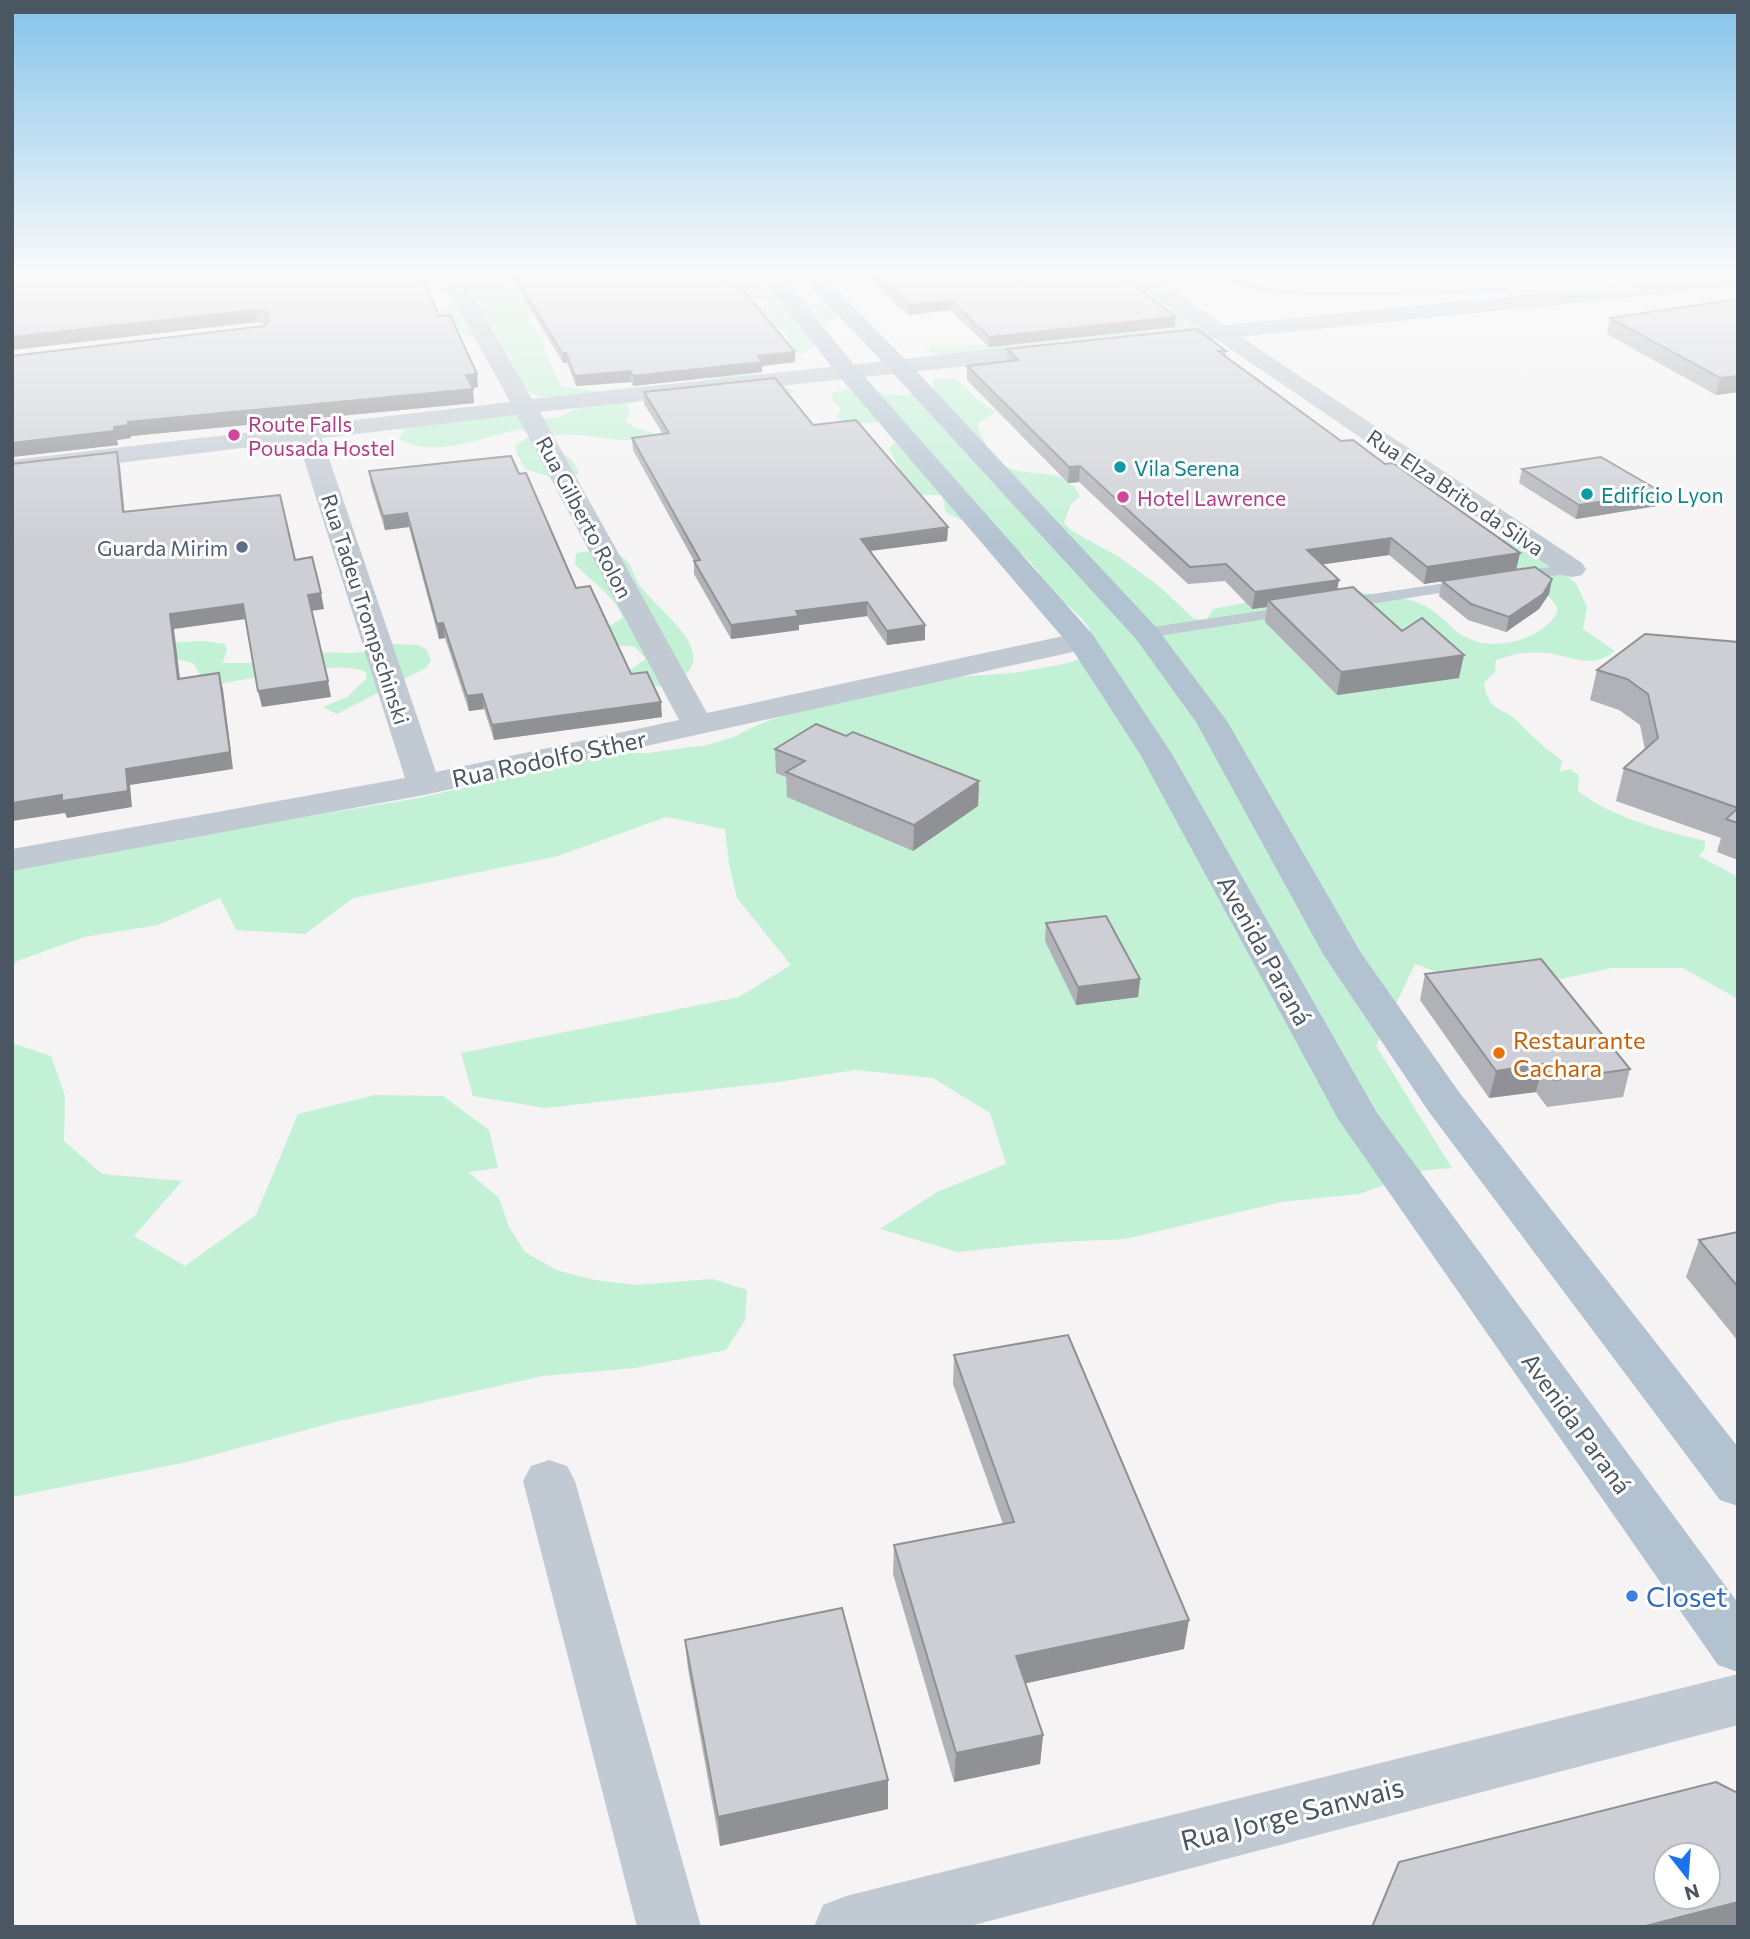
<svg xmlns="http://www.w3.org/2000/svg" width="1750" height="1939" font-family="Commissioner,sans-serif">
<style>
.green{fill:#c3f1d5}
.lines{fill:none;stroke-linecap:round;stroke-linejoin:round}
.stream{fill:#90daee;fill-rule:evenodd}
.lane{fill:#c1cad2;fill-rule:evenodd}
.street{fill:#c1cad2;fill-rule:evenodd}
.primary{fill:#b3c2d1;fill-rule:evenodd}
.wall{fill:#b0b2b7}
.shaded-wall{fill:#909195}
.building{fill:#cdcfd5;stroke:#909195;stroke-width:2;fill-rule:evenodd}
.hotel-dot{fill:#d1479c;stroke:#fff;stroke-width:2.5}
.culture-dot{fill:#0f9aa8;stroke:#fff;stroke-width:2.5}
.service-dot{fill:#5c6f8a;stroke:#fff;stroke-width:2.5}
.food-dot{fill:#e8710a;stroke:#fff;stroke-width:2.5}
.shop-dot{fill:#3f7fe0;stroke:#fff;stroke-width:2.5}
.labels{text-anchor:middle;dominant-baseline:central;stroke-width:6;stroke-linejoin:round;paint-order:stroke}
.far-hotel-label{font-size:21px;fill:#b23c85;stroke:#fff;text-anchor:start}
.far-culture-label{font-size:21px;fill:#0d838f;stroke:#fff;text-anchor:start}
.far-street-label{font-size:21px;fill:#4a5661;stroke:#fff}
.far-service-label{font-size:21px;fill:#4e5e75;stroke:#fff;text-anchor:end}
.street-label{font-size:24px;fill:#4a5661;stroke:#fff}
.food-label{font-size:24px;fill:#c56008;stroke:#fff;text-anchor:start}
.near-shop-label{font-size:28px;fill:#366cbe;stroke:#fff;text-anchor:start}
.near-street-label{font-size:28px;fill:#4a5661;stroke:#fff}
</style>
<rect width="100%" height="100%" fill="#f5f3f3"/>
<g class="green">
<path d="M423 273H494L498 281 523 295 533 316 529 322 537 334 545 339V352L561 386 596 391 700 381 744 370 795 391 782 397 642 399 626 405 631 412 625 420 634 427 664 436C621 450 584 426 544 438L546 445C559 452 577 457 578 474L557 479 525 469 516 452V444L532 435 520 429C484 437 432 459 399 439L404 431V424L251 435V431L351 421 501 415 541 419 560 417 572 410 601 405 579 399 537 396 527 390 506 365 513 357 503 351H481L477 339C463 334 448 325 439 313L441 307 457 305C454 292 440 290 429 285Z"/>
<polygon points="755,273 833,273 831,278 800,285 795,292 811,303 848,304 856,309 810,330 819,342 801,354 790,348 785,332 778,328 756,328 751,314 767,303 739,296 721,288"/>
<polygon points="1126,273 1150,273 1167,289 1188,298 1195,328 1186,333 944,356 926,352 930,345 986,345 1037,338 1128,332 1172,315 1171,309 1131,287 1131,276"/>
<path d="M956 378 976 399 996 412 977 424C982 438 991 459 1005 466 1031 479 1064 464 1080 496L1071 504 1064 523 1072 531 1119 557 1160 587 1194 619 1206 620 1213 609C1268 598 1325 588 1382 595 1401 597 1422 601 1437 614 1450 624 1458 636 1475 641 1502 650 1547 637 1558 610 1546 583 1511 573 1486 560L1499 539 1525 543 1554 561 1577 585 1587 607 1583 629 1615 651C1592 670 1572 656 1546 653 1527 651 1513 654 1496 660L1495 672 1484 683C1488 713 1503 706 1519 723 1533 737 1545 749 1562 760L1560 772 1571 769 1579 776 1578 791C1610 817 1665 831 1705 841V849L1699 856 1738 877V999L1683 968H1611L1552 981 1483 990 1415 964 1376 1046 1452 1168 1426 1170 1359 1194 1281 1202 1125 1239 1040 1243 958 1252 880 1229 937 1192 1006 1164 990 1113 933 1078 855 1070 778 1082 545 1108 473 1096 461 1053 739 997 791 965 737 898 729 864 725 829 666 817 558 856 353 898 305 934 236 930 220 898 158 925 84 937 17 961 12 967V865L419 798 610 753H648L707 745 734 737 753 727 787 714 956 677 1013 673 1064 664 1091 656C1100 627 1076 613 1056 596 1044 585 1038 568 1026 558 1004 539 973 525 946 513L942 495H916C904 480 897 465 889 448L903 436 892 422 847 424 837 417 841 409 833 401 832 393C843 390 854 387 866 388 872 389 876 392 882 393 899 397 918 395 933 386L934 379Z"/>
<path d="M600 550C606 551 615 552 621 556 631 562 633 574 638 583 651 604 698 635 693 662 690 675 676 682 666 688L642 683 625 673 646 659 635 647 608 644 605 628 623 618C613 593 592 583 575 564L576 553Z"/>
<path d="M203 641 225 644 227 651 222 663H249L300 652 355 653 383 649 391 644 418 645 426 649 431 660 427 667 337 714 323 707 347 697 367 678 366 672C348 664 323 669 303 671 205 681 108 712 12 736L199 681 200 675 193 663 155 654 161 643Z"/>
<polygon points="12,1043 51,1056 65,1096 64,1141 102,1174 182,1181 134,1236 185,1266 256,1215 298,1114 375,1095 443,1096 489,1130 498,1168 468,1172 499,1198 509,1227 525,1252 556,1270 595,1280 635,1285 713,1279 747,1290 745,1320 726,1350 635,1368 543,1376 335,1422 187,1462 12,1497"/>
</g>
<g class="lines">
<g class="stream">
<path d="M1209 273H1218L1231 279 1265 288 1303 291H1433L1506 287 1509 289 1506 291C1458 295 1410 295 1361 295 1311 295 1254 300 1209 273Z"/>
<polygon points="1634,273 1659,273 1591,282 1588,280"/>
</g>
<g class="lane">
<polygon points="1572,564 1577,566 1580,569 1577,572 1515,582 1507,577 1515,572"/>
<polygon points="1466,580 1474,585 1471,588 1339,609 1331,604 1339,599"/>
<polygon points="1293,606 1299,608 1301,611 1299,614 1146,638 1138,633 1146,628"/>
</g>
<g class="street">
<path d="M439 273H459L532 399 1060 342 1068 344 1071 349 1068 354 1060 356 540 412 707 713 1082 632 1093 635 1097 641 1093 647 1082 650 424 795 12 871V849L405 778 298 441 12 476V460L510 402ZM517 415 679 720 436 772 322 438Z"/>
<polygon points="1122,273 1146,273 1224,325 1738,274 1738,286 1241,337 1582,563 1586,569 1582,575 1572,577 1562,575 1216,339 1152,346 1144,344 1141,339 1144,334 1199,328"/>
<polygon points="549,1460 567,1466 575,1481 701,1927 637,1927 523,1481 531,1466"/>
<polygon points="1738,1674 1738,1725 966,1927 814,1927 823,1905 846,1896"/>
</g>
<g class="primary">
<polygon points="758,273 779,273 855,366 1093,635 1172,754 1377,1113 1738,1603 1738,1672 1718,1665 1338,1119 1140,754 1070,646 839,376"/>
<polygon points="798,273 820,273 907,361 1156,627 1227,721 1361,953 1459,1092 1738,1447 1738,1506 1720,1500 1429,1112 1323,954 1196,722 1136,639 891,371"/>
</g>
</g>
<g class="wall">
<polygon points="12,273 439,316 478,387 472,388 474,403 131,436 131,438 117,440 118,445 12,457 264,326 266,324"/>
<polygon points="508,273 721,273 795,352 795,362 762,366 762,372 633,386 631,382 576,386 567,363 563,363"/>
<polygon points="861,273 1117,273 1175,327 989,347 950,310 908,315"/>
<polygon points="1738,299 1738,392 1716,395 1607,334 1610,318"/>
<polygon points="1007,349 1226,351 1226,357 1341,441 1385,464 1520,553 1516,569 1552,579 1549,594 1539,609 1506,632 1468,620 1439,596 1442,581 1424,584 1389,555 1322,564 1338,589 1402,631 1459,678 1337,695 1265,622 1267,607 1252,609 1225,581 1188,584 1079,482 1068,483 967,380 967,366 1007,361"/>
<polygon points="644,392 813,425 948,527 947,541 870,551 925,640 887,645 867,616 799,625 799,630 731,639 694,574 694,561 633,450 632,438 663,434 644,404"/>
<polygon points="1522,469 1657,506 1576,519 1519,483"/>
<polygon points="369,471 519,474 576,588 631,674 662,717 494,740 484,709 469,711 445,638 439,639 409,527 385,530 371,485"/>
<polygon points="1738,642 1738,860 1717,852 1721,838 1616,801 1624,768 1645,750 1640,725 1619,710 1590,700 1597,670"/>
<polygon points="846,736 979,781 978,806 913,851 787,797 786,777 776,773 775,749"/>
<polygon points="1046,923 1140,979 1138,997 1076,1005 1045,941"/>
<polygon points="1425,974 1630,1069 1623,1097 1547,1107 1536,1092 1489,1098 1420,1000"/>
<polygon points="1738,1232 1738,1341 1686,1277 1699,1240"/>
<polygon points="954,1355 1184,1649 1025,1683 1043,1735 1040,1764 954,1782 893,1574 894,1545 1003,1524 953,1384"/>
<polygon points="685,1640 888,1780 888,1809 720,1846 688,1669"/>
</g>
<g class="shaded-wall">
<polygon points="951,300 950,310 908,315 908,305"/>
<polygon points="255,310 258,322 12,350 12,337"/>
<polygon points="1176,317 1175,327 989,347 989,337"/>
<polygon points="795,352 795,362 762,366 762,372 633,386 633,376 758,356"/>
<polygon points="562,353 566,353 567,363 563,363"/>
<polygon points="630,371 631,382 576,386 575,376"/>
<polygon points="477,374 478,387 468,388 466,375"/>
<polygon points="1738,376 1738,392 1716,395 1720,378"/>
<polygon points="473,389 474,403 131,436 131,438 117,440 118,445 12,457 12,443 114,427 128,422"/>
<polygon points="117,452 120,466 126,527 123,512"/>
<polygon points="1080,466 1079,482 1068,483 1069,467"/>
<polygon points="1661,492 1657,506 1576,519 1579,505"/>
<polygon points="407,513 409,527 385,530 383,516"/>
<polygon points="948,527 947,541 861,552 861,539"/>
<polygon points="1391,538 1389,555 1305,567 1307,550"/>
<polygon points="1520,553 1516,570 1424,584 1427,567"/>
<polygon points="1552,579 1549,594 1539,609 1506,632 1509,617"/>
<polygon points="1339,580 1336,597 1268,600 1267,607 1252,609 1255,592"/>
<polygon points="321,593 324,609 311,611 308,595"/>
<polygon points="867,602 867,616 799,625 799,630 731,639 731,625 796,611"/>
<polygon points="243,604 246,619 174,629 182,695 178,679 170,614"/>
<polygon points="443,623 445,638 439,639 437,624"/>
<polygon points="925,625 925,640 887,645 887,631"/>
<polygon points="1464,655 1459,678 1337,695 1341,672"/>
<polygon points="219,673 223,689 233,769 130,785 132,807 67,818 65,813 12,821 12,803 126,769"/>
<polygon points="328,681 331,697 262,707 258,691"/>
<polygon points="482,694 484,709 469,711 467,696"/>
<polygon points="661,702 662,717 494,740 492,725"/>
<polygon points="979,781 978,806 913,851 914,825"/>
<polygon points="1140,979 1138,997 1076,1005 1078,987"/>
<polygon points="1543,1064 1536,1092 1489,1098 1496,1071"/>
<polygon points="1189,1620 1184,1649 1014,1686 1016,1656"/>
<polygon points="1043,1735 1040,1764 954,1782 956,1753"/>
<polygon points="888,1780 888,1809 720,1846 718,1817"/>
<polygon points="1738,1902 1738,1927 1642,1927"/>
</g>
<g class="building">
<polygon points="12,273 420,273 439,316 450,315 477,374 466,375 473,389 128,422 128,425 114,427 114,431 12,443 12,356 264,326 269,320 266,312 255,310 12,337"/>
<polygon points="513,273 721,273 733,287 739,286 795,352 758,356 762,362 633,376 630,371 575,376 566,353 562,353"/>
<polygon points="872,273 1117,273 1176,317 989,337 951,300 908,305"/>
<polygon points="1738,299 1738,376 1720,378 1610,318"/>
<polygon points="1197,329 1226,351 1218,351 1341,441 1353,440 1385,464 1393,463 1520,553 1427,567 1391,538 1307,550 1339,580 1255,592 1226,564 1190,567 1080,466 1069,467 967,366 1018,360 1007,349"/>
<polygon points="775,378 813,425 856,420 948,527 861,539 925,625 887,631 867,602 796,611 799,616 731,625 694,561 700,560 632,438 669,433 644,392"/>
<polygon points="117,452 123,512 280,495 295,560 312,557 321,593 308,595 328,681 258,691 243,604 170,614 178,679 219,673 230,752 126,769 128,791 62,801 62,795 12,803 12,464"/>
<polygon points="511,456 519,474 526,473 576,588 590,586 631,674 647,672 661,702 492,725 482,694 467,696 443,623 437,624 407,513 383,516 369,471"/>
<polygon points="1601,457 1661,492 1579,505 1522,469"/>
<polygon points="1535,567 1552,579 1543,594 1509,617 1471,604 1442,581"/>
<polygon points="1353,587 1402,631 1422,618 1464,655 1341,672 1268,600"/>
<polygon points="1645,634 1738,642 1738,808 1624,768 1658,738 1648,694 1627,679 1597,670"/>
<polygon points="816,724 846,736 853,732 979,781 914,825 786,772 805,761 775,749"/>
<polygon points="1738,808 1738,823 1726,819"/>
<polygon points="1106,916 1140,979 1078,987 1046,923"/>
<polygon points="1541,959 1630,1069 1554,1080 1543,1064 1496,1071 1425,974"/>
<polygon points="1738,1232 1738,1287 1699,1240"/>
<polygon points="1068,1335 1189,1620 1016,1656 1043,1735 956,1753 894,1545 1014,1522 954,1355"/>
<polygon points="842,1608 888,1780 718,1817 685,1640"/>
<path d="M1716 1782 1738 1793V1902L1642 1927H1372L1399 1862ZM1666 1855H1708V1897H1666Z"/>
</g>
<linearGradient id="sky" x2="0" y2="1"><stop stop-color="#85c3ea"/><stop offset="0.5" stop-color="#fafafa"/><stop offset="1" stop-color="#fafafa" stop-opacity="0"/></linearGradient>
<rect width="1750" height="545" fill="url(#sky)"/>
<g class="hotel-dot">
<circle cx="234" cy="435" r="7"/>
<circle cx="1123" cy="497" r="7"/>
</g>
<g class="culture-dot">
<circle cx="1120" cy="467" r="7"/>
<circle cx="1587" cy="494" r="7"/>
</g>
<circle class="service-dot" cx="242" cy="547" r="7"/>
<circle class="food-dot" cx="1499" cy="1053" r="7"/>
<circle class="shop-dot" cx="1632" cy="1596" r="7"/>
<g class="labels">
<g class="far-hotel-label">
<text x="248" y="423">Route Falls<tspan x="248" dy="24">Pousada Hostel</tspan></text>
<text x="1137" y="497">Hotel Lawrence</text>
</g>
<g class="far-culture-label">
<text x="1134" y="467">Vila Serena</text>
<text x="1601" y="494">Edifício Lyon</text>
</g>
<g class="far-street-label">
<text transform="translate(1456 492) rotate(34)">Rua Elza Brito da Silva</text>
<text transform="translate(585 517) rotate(62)">Rua Gilberto Rolon</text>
<text transform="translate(366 609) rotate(72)">Rua Tadeu Trompschinski</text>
</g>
<g class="far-service-label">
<text x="228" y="547">Guarda Mirim</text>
</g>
<g class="street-label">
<text transform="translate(549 758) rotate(-12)">Rua Rodolfo Sther</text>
<text transform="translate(1265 950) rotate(61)">Avenida Paraná</text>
<text transform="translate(1577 1423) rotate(54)">Avenida Paraná</text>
</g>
<g class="food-label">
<text x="1513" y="1039">Restaurante<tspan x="1513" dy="28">Cachara</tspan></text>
</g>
<g class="near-shop-label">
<text x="1646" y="1596">Closet</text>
</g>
<g class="near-street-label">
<text transform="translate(1292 1813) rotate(-14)">Rua Jorge Sanwais</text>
</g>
</g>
<rect width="1750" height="1939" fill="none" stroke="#4a5661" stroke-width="28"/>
<g transform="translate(1687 1876) rotate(163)"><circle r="33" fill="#ffffff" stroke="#b7bbc0" stroke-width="2"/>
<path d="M0-5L12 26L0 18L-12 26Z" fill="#1a73e8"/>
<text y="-10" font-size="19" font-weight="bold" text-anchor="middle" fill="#4a5661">N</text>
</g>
</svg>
